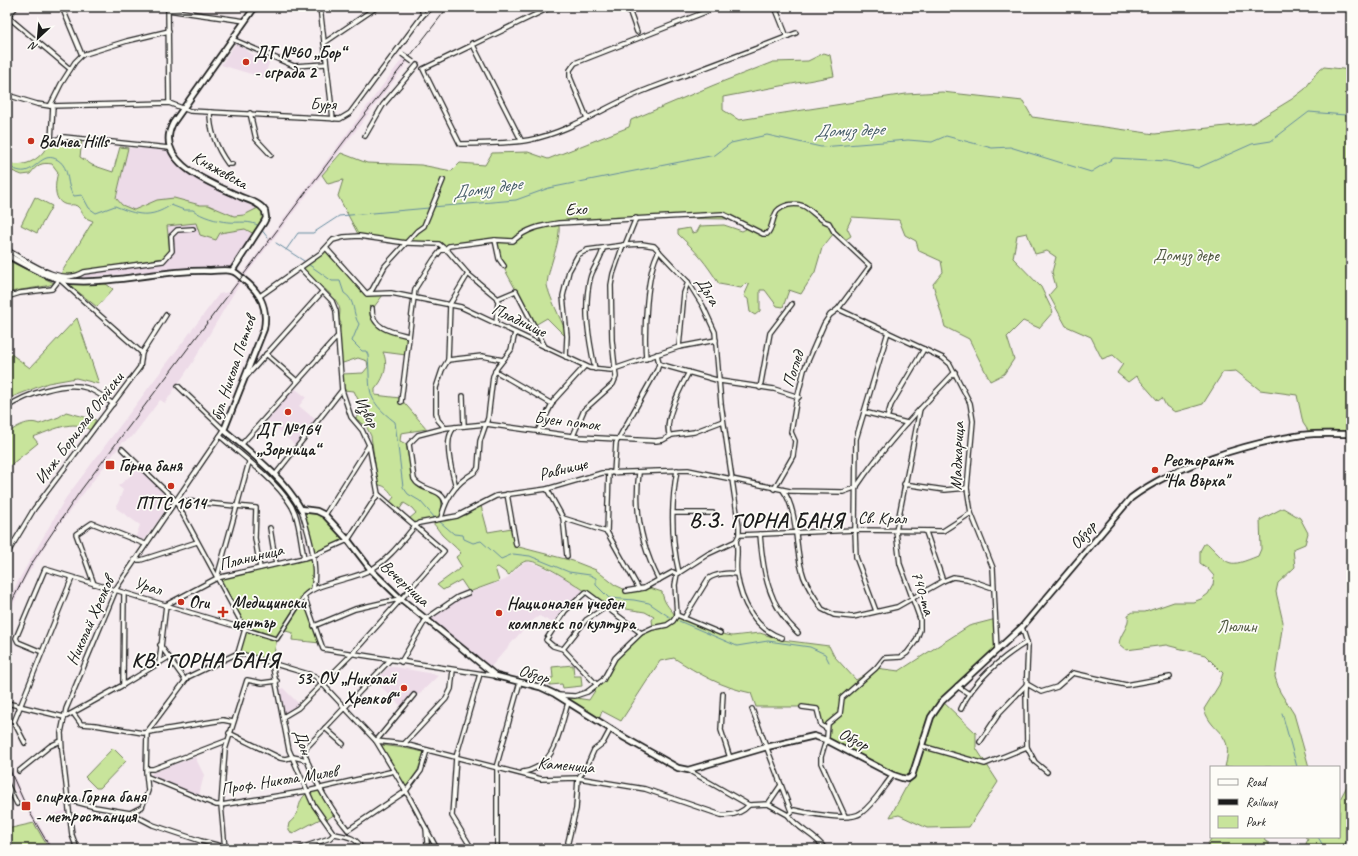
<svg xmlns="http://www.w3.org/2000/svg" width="1358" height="856" font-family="Caveat,sans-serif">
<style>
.built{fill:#eddbe8}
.green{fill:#c8e49b;stroke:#72805c}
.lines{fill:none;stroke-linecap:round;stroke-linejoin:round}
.stream{stroke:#648b9f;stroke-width:1}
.pedestrian-casing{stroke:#1c1c1c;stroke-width:5.5}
.minor-casing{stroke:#1c1c1c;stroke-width:6}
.tertiary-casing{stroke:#1c1c1c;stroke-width:8}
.pedestrian{stroke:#fdfcf7;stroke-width:2.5}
.minor{stroke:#fdfcf7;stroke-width:3.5}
.tertiary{stroke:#fdfcf7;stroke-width:4.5}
.rail{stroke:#1c1c1c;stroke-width:1}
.minor-bridge-casing{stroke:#1c1c1c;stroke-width:6;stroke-linecap:butt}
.minor-bridge{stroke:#fdfcf7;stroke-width:3.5}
.poi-dot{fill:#c8321e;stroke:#fdfcf7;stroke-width:1.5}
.labels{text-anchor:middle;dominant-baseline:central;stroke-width:3.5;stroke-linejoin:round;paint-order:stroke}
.poi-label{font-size:17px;font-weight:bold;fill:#1c1c1c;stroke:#fdfcf7;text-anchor:start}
.street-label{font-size:17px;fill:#1c1c1c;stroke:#fdfcf7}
.park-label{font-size:17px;fill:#505842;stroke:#fdfcf7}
.water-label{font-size:18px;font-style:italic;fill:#465d68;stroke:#fdfcf7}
.district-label{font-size:21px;font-weight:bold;letter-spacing:1px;fill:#1c1c1c;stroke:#fdfcf7}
</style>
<rect width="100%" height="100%" fill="#f6edf0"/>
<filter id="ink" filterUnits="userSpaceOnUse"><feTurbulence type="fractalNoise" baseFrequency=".025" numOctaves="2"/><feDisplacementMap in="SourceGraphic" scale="8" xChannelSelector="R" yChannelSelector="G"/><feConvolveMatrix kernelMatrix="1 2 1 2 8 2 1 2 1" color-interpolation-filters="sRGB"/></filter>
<g filter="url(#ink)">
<g class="built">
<polygon points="236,43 255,56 257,54 270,60 264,78 221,65"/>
<polygon points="403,58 408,62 239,284 193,362 165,403 160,400 132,437 122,443 53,533 23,582 7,619 7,605 17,583 65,499 219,294 229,292"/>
<polygon points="128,148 167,150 175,162 198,178 261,210 262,222 232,268 172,269 81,278 75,276 116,199"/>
<polygon points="293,387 306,397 299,406 316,420 296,446 265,418"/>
<polygon points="140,468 173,500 143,541 135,539 140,525 116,508 123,490 118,486"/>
<polygon points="527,562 536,564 566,578 586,592 565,611 555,624 539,616 528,624 489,669 427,618 458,597 505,580 522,564"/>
<polygon points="390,666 439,675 418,695 414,695 404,709 375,681"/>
<polygon points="283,688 299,704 282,717 277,690"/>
<polygon points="195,757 204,775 199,795 152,776 152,773"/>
<polygon points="7,758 23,797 53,849 49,849 14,787 7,769"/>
<polygon points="67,810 68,820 52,824 46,816"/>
</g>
<g class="green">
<path d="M824 53 830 55 834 76 723 97V110L739 120 906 94 942 92 1023 101 1032 117 1155 134 1253 123 1292 99 1305 89 1317 72 1324 67 1351 70V432H1309L1303 423 1297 395 1260 390 1236 371 1223 372 1203 404 1175 412 1166 406 1162 398 1158 401 1136 376 1128 382 1117 373 1123 364 1113 355 1102 359 1091 337 1066 326 1049 295 1056 287 1052 272 1056 257 1047 251 1035 254 1027 233 1017 235 1013 258 1041 287 1053 312 1039 328 1023 321 1007 337 1014 359 1004 374 990 381 969 339 945 327 933 284 943 272 941 261 919 251 916 241 905 235 899 220 852 217 847 228 851 236 845 240 834 233 822 248 815 272 801 294 789 290 783 307 777 306 765 290H760V311L755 315 750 312 748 299 744 296 749 285 746 283 741 288 719 284C707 264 695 250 678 234V230L690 228 692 233 697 232 700 226 724 225 742 231 746 229 739 221 728 219 636 218 559 223C561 244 549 263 547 284 547 292 563 324 567 334L564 335 547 318 535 325 499 259 495 240 449 246 445 249 441 245 406 243 359 236 338 196 343 180 328 184 322 175 341 153 367 163 421 165 452 171 460 163 485 165 492 153 528 152 548 159 629 127 631 120 714 85 773 62 808 61Z"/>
<path d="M61 140 82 141 80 157 92 165 113 172 120 147 128 148 116 198 122 205 134 210 157 200 174 198 200 205H208L234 216 244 215 258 208 263 213 264 217 254 234 245 229 220 233 216 240 200 235 196 223 167 226 170 251 163 258 83 271 75 276 60 275 93 221C91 220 87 219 85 217 82 214 81 209 77 206 73 204 72 205 68 205 52 203 55 183 58 172L52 164C41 162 37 165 30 174L22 175 7 169V163C24 168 39 161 48 145Z"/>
<polygon points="35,197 52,206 37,233 21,225"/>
<path d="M327 250 366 294 383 295 371 311C377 333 389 331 408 338L406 355 383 352C389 365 384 379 375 389V395L400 398 427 429 401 433 400 441 406 444 413 482 416 486 440 496C444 504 439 512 443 520L466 515 481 506 488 532 512 528 515 546 573 561 596 570 615 585 630 592 650 588 662 592C664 603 668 606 675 615L673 620 677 615 717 633 732 636 760 633 782 640 829 646 834 656 856 680 876 668 899 671 969 626 996 619 997 651 942 701 976 733V748L998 782 969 827 927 828 899 815 890 817 912 776 902 778 826 740 827 730 821 725 817 709 802 707H756L751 693C721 687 699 674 674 658L660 661 621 721 602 711 598 722 569 700V697L589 700 598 686 604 682 617 656 641 633 653 627 652 620 654 617 645 612 626 609 623 603 619 602 612 610C597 600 542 558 526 561 519 563 513 571 509 575L498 567 495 568 499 581 469 592 461 580 443 590 437 585 462 567 456 557 461 553C455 546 448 541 442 535 432 522 433 517 415 524L409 519 416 513 412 508 404 503 399 510 390 502 394 497C389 491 386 485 378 485L371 436 366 426 355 418 364 412 354 391 343 390 342 374 363 373 368 367 367 361 358 358 340 364 338 336 341 323C338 319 340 316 340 310 338 300 329 293 322 286H317L300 268Z"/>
<path d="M7 260 54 283C51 287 19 289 8 293L10 282H7Z"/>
<polygon points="72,284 106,284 113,289 97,307 71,286"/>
<polygon points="77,318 99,384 76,378 48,383 7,399 7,351 30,368"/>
<path d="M66 412 96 420 90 430C73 418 51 431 33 437L38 443 7 468V434C15 427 29 419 39 424L59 417Z"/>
<path d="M1283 508 1300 518 1308 533 1305 544 1293 549 1295 567 1278 583 1276 592 1283 622 1275 677 1280 692 1294 714 1309 767H1225C1235 731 1212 735 1204 709L1219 685 1223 673 1205 655 1166 645 1126 650 1119 644C1120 633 1130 627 1128 615L1133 612H1145L1174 602H1193L1201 599 1208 594 1213 585 1214 576 1207 568 1200 563V551L1204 544H1208C1230 566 1228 568 1258 556L1261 549 1260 520Z"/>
<polygon points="301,509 325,515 348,540 312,556 315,573 313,589 304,596 320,643 292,640 293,633 282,630 277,639 272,663 238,653 245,629 217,578 312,556"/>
<polygon points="573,665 574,676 581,676 582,686 563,688 562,684 550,685 550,678 553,678 552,667"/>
<polygon points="381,745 404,748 424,752 418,770 406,787"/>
<polygon points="113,748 126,761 100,788 96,788 85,777"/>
<polygon points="1351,779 1351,849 1304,849 1308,839 1305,837 1339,837 1340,799"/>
<path d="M320 788 335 814 325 821 322 818 292 834 288 828 289 823C306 810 291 795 320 788Z"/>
<polygon points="34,823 49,849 9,849 7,846 7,829"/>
<polygon points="1212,837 1264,837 1265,841 1269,843 1269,846 1267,848 1264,846 1263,849 1205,849"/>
</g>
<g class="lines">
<g class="stream">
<path d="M7 166C13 168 18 172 25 171 37 169 43 151 58 160 71 168 65 186 74 196L82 195 89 208 96 213 115 206C137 215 150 219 171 205L184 210H193C202 217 217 221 228 222 239 223 250 220 259 226"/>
<polyline points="432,207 516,200 549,188 715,155 731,143 767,135 821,147 908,140 932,142 946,136 992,148 1010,147 1091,172 1114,158 1167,161 1198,168 1252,144 1271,141 1309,112 1345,115 1351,112"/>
<polyline points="261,229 268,238"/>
<polyline points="276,243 304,261"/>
<polyline points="286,250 298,233 313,233 339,216 429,208"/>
<path d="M308 264 332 281H340L344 293C356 300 352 314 359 324L352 341 362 351H366L368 355C371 392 364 398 395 422L403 487 408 494 420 501 435 518"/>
<polyline points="439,521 454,534 463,535 464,539 473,543 481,541 501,559 513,554 530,556 569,572 590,575 596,578 596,585 609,598 634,600 649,603 671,618"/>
<polyline points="679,621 737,646 768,641 810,647 825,654 829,662"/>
<polyline points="1282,713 1297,767"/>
<polyline points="1318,837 1325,849"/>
<polyline points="1341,849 1351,837"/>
</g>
<defs>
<polyline id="pedestrian" points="245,629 277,639 304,597"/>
<g id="minor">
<polyline points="62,7 82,55"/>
<polyline points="168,7 169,103"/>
<polyline points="320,7 333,119"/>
<polyline points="421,7 423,15"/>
<path d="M551 7 423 69 460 144C483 144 506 144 529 140 571 132 607 105 646 90 696 71 746 53 796 33"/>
<polyline points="628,7 637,32"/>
<polyline points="775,7 787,37"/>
<polyline points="168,10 245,21"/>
<polyline points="7,16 70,69"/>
<polyline points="7,17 16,7"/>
<polyline points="232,39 294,66 326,64"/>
<polyline points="324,43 377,7"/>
<polyline points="472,43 521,140"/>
<polyline points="7,95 37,104 50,106 169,103 190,111 340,119 350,113 423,15 433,7"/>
<polyline points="50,106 61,84 75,62 82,55 127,41 169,31"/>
<path d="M210 112C210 131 217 149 228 164H232"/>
<polyline points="250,113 256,139 271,155"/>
<polyline points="587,118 570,77 570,70 575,63 718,7"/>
<polyline points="365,136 383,105 417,65"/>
<polyline points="51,141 64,137 169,148"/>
<polyline points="51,141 53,105"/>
<polyline points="495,240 499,259 504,266"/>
<polyline points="625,245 636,218"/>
<polyline points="326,248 367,294 391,293 461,307 590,368 611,370 679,347 716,340"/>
<path d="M7 250C28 261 60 287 84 272L163 261 172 251 171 236 177 230 193 229"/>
<polyline points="59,279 142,353"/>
<polyline points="368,293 372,290 385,266 417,231 424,226 443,180"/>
<path d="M260 296 321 253 333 240 344 237 359 236 406 243 439 244 445 249 449 246 495 240 513 241C527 228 540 226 559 223L723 214 763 234H767C773 228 772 218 777 211 780 208 784 206 788 205 809 200 812 218 829 223L834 232 870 266 838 309 830 315 824 324 804 370 796 403 791 432 795 441 793 456 774 489"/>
<polyline points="7,297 20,293 52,289 59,280"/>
<polyline points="497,299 516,291 545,347"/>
<path d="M372 308C371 329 393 332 409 336"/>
<polyline points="838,309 943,358 950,364 970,403 973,421 967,488 971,513 993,568 997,651"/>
<polyline points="679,347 684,293 688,282"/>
<polyline points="266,354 297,381"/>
<polyline points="566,357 567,336 563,296 569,271 578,255 587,250 625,245 642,244 654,246 688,282 703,306 715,332 721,404 739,527 739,535 736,541"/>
<path d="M646 359C644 333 646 272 659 251"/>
<polyline points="448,360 482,356 503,360"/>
<polyline points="659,364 720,381 774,389 799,397"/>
<path d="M595 369C589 340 583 308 590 279 592 268 602 259 603 248"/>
<polyline points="495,371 552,404"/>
<polyline points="246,377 322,292"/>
<polyline points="760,388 770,333 792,304"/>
<polyline points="463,396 464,426"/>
<polyline points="401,402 415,289 434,259 442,249 448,251 468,274 496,297 498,301 496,324"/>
<path d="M7 407C25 395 65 380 87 388 96 391 105 398 113 404"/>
<polyline points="864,412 907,423"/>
<polyline points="887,418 891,405 924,349"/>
<path d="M455 427C442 438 452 472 456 487"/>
<polyline points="445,428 438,420 436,413 436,388 442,370 448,360 450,304 468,274"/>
<polyline points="538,431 554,400 585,366"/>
<path d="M220 436C242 456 284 486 295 513 300 527 301 543 304 558"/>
<polyline points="573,436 584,410 613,384 616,377 612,340 611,285 613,274 623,245"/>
<path d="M670 436C662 422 682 385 689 372"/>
<polyline points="241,445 337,337"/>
<polyline points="122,449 175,500 245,629"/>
<path d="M677 470C671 504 671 539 679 573"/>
<polyline points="609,472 607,532 639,589"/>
<polyline points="614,473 616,443 657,370 659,364 657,354"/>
<path d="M639 473C634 510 642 547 659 580"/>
<polyline points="275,475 342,390"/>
<polyline points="904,484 945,490 967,488"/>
<path d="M857 486C885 444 920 409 955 372"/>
<polyline points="547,489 563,518 567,556"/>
<path d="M783 490C799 513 794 544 802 571 805 585 815 597 822 609L834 615 853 617 897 607 943 581 953 577 967 579 993 588"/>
<polyline points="507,494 516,545"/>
<polyline points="175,500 256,508 255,538 260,568"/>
<path d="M445 502C442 488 420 491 414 479L409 444 418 435 445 428 486 424 579 437 656 441 663 440 672 435 694 432 723 421"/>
<path d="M301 509C308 532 319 566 313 589"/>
<polyline points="673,513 713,513"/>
<polyline points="325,515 369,445"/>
<path d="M441 518C445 502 452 488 466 478 470 474 475 474 478 468L480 441 488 418 493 376 497 368 511 350 515 333"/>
<polyline points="563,518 607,532"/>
<polyline points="270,528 276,564"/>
<polyline points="926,532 943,581"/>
<path d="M760 534C763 573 768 605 798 633"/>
<polyline points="739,535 855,530 943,531 971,513"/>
<path d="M736 541C739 551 735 563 737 574 741 602 755 629 782 638"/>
<polyline points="7,554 34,509 140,367 142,353 166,315"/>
<polyline points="134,560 141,560 197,542"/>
<polyline points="217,578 249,462"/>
<polyline points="94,584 76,534 92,523 145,544"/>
<polyline points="626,591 644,588 673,572 677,574"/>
<polyline points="166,605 217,578 312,556 348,540 378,494"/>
<polyline points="876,611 856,557 855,530 856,439 888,332"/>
<polyline points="677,615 720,633"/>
<path d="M684 618 708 579C715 574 728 572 736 574"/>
<polyline points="314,626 355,609 399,599"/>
<polyline points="1022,627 1028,646 1026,693 1027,747 1035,762 1047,772"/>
<polyline points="160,645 185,680"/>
<polyline points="563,649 586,620 606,607"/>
<polyline points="42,652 18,642 16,638 45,569 245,629"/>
<path d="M238 653 315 676 376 741 404 744 541 779 578 778 645 789 721 815C732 816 742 813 749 805L768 804 788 815 794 810C809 813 849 822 861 813 874 804 883 787 893 775"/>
<polyline points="238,653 245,629"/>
<path d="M390 660 307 747 304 752C314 781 329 807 348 830L406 791 421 771 427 750"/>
<polyline points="401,662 426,619 458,597 468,593"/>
<path d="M272 663 289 750 313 804 334 834C345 836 358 837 361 849"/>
<polyline points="159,664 166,605"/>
<path d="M496 676 323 649 304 596C317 582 354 580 372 569 389 559 402 541 415 526L419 523 457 516 496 496 547 489 602 473 688 470 790 491 843 492 857 487"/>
<polyline points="1027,684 1041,692 1057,687 1073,673 1126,685 1170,677"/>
<polyline points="123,685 124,593"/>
<polyline points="597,685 563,649 553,646 546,640 565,611 586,592 641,633"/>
<polyline points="957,686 969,694"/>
<polyline points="723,694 721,730 730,758"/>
<polyline points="414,695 376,741 406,791 437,849"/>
<polyline points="557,695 575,696 587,692 603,680 615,658 641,633 652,628 667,625 673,621 677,615 675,585 677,574 708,554 736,541"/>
<polyline points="7,703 64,717"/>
<polyline points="802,707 817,709 821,725 827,729"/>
<polyline points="752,709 791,811"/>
<path d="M961 709C972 682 1002 657 1027 642"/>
<polyline points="73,713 81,724 95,725 143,733 223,720 233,722"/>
<polyline points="65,717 123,685 169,657"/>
<polyline points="283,717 298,708 352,654 444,551 378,494 369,445 362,430 351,417 342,390 336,311 332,301 300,268"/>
<polyline points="325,728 343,744"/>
<polyline points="229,733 280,758 285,759 293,757 307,760"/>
<polyline points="980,742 1000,712 1027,684"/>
<polyline points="25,743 14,722 72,578"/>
<polyline points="404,744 446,699 451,689 453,670"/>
<polyline points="922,746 985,764 1027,747"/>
<polyline points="147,769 153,769 226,741"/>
<polyline points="688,770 749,805"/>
<polyline points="19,771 50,746 61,741"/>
<path d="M523 772C556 767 559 731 568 703"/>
<polyline points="148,777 216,805 221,805 308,791 394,771"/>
<polyline points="7,784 17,804"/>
<polyline points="69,800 95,807 130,813 153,825 201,841 225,847 244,849"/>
<polyline points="768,804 781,785"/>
<polyline points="130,813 142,807 148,791 146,772 147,732 188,677 238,653"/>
<path d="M788 815C798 830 815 834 825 849"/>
<polyline points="845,816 821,763 821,757 827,737 828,724 840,714 842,698 876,668 884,658 901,657 907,653 916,641 920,630 920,619 900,564 896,531 920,409"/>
<polyline points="568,842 576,809 578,778 586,768 594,750 603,743 610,730"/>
<polyline points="77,849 72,835 62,750 61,733 66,709 117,587 224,430 178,386"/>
<polyline points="225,849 221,805 225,750 247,680 262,683 277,681"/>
<polyline points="298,849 330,838 334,834"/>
<polyline points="424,849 427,843 426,828"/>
<polyline points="472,849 452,816 456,757 480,674"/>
<polyline points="497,849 497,764 520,682"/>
</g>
<g id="tertiary">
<path d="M7 255C27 266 48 279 71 281 118 284 164 269 210 271 217 271 226 269 232 271 236 272 241 277 244 280 261 293 268 308 264 329L224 430C252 454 283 477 301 509L317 511 325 515 348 540 371 570 400 598 496 676 540 687 555 694 625 738 678 768 688 770 767 747 814 736 826 740 893 775 902 778 908 779 912 776 931 717 942 701 1022 627 1131 498C1175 465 1248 443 1302 435 1318 433 1335 434 1351 434"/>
<path d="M232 271 264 222 266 218 265 211C260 203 249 200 241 197 214 184 152 163 173 123L255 7"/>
</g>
</defs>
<use href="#pedestrian" class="pedestrian-casing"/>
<use href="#minor" class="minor-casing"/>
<use href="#tertiary" class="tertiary-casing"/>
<use href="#pedestrian" class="pedestrian"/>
<use href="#minor" class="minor"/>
<use href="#tertiary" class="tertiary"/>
<g class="rail">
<polyline points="7,611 30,566 81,490 352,131 448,7"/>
<polyline points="7,764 26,806 51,849"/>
</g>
<defs>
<polyline id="minor-bridge" points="402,54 413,62"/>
</defs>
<use href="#minor-bridge" class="minor-bridge-casing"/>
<use href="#minor-bridge" class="minor-bridge"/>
</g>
</g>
<g class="poi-dot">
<circle cx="246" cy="62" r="4"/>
<circle cx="31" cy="141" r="4"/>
<circle cx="288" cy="412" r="4"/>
<rect x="105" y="460" width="10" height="10" rx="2"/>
<circle cx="1155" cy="470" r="4"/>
<circle cx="171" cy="486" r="4"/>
<circle cx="181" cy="602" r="4"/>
<path d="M221 606h4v4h4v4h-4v4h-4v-4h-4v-4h4z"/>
<circle cx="499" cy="613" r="4"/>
<circle cx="404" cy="688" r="4"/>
<rect x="21" y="801" width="10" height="10" rx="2"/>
</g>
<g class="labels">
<g class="poi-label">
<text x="254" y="52">ДГ №60 „Бор“<tspan x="254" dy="20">- сграда 2</tspan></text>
<text x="39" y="141">Balnea Hills</text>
<text x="288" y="429" text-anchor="middle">ДГ №164<tspan x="288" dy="20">„Зорница“</tspan></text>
<text x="1163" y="460">Ресторант<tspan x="1163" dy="20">"На Върха"</tspan></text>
<text x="119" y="465">Горна баня</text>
<text x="171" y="503" text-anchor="middle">ПТТС 1614</text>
<text x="189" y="602">Оги</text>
<text x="232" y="602">Медицински<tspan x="232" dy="20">център</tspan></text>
<text x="507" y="603">Национален учебен<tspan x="507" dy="20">комплекс по култура</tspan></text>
<text x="396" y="678" text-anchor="end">53. ОУ „Николай<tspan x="396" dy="20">Хрелков“</tspan></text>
<text x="35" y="796">спирка Горна баня<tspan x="35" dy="20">- метростанция</tspan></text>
</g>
<g class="street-label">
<text transform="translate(323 104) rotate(1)">Буря</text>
<text transform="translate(220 170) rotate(29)">Княжевска</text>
<text transform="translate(576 209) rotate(-3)">Ехо</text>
<text transform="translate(708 291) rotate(59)">Дъга</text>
<text transform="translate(519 320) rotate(25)">Пладнище</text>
<text transform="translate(233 368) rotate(-71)">бул. Никола Петков</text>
<text transform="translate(793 369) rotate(-72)">Поглед</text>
<text transform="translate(367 412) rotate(62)">Извор</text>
<text transform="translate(567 421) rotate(7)">Буен поток</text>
<text transform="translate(79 428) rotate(-53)">Инж. Борислав Огойски</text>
<text transform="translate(957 456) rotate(-88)">Маджарица</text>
<text transform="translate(563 469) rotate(-14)">Равнище</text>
<text transform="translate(882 518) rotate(1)">Св. Крал</text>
<text transform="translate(1083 535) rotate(-50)">Обзор</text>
<text transform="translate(251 557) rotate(-14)">Планиница</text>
<text transform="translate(405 583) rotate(42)">Вечерница</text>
<text transform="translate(148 586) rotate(16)">Урал</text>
<text transform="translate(923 593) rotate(73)">740-та</text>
<text transform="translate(90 621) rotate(-66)">Николай Хрелков</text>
<text transform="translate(534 674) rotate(17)">Обзор</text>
<text transform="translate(854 739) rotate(27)">Обзор</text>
<text transform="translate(303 742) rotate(73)">Дон</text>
<text transform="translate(566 765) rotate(5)">Каменица</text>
<text transform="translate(279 780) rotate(-9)">Проф. Никола Милев</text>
</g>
<g class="park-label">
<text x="1186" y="255">Домуз дере</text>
<text x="1237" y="626">Люлин</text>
</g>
<g class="water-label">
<text transform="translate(849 130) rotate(-2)">Домуз дере</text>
<text transform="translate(487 188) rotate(-8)">Домуз дере</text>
</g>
<g class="district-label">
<text x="767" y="520">В.З. ГОРНА БАНЯ</text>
<text x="206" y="660">КВ. ГОРНА БАНЯ</text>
</g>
</g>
<rect width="1358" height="856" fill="none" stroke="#fdfcf7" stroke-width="24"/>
<rect x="12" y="12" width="1334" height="832" fill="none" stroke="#1c1c1c" stroke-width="1.5" filter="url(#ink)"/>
<rect x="1210" y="766" width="130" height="72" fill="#fdfcf7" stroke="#a3a29f"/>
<rect x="1218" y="779" width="20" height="6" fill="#fdfcf7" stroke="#a3a29f"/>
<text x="1246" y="786" font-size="12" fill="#1c1c1c">Road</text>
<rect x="1218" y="799" width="20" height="6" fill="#1c1c1c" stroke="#a3a29f"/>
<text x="1246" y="806" font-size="12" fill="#1c1c1c">Railway</text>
<rect x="1218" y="816" width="20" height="12" fill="#c8e49b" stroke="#a3a29f"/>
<text x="1246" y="826" font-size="12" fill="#1c1c1c">Park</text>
<g transform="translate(38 38) rotate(206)" stroke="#fdfcf7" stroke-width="3" paint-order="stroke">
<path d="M0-3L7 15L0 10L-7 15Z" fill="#1c1c1c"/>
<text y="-6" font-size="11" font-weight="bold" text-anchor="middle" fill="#1c1c1c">N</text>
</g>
</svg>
